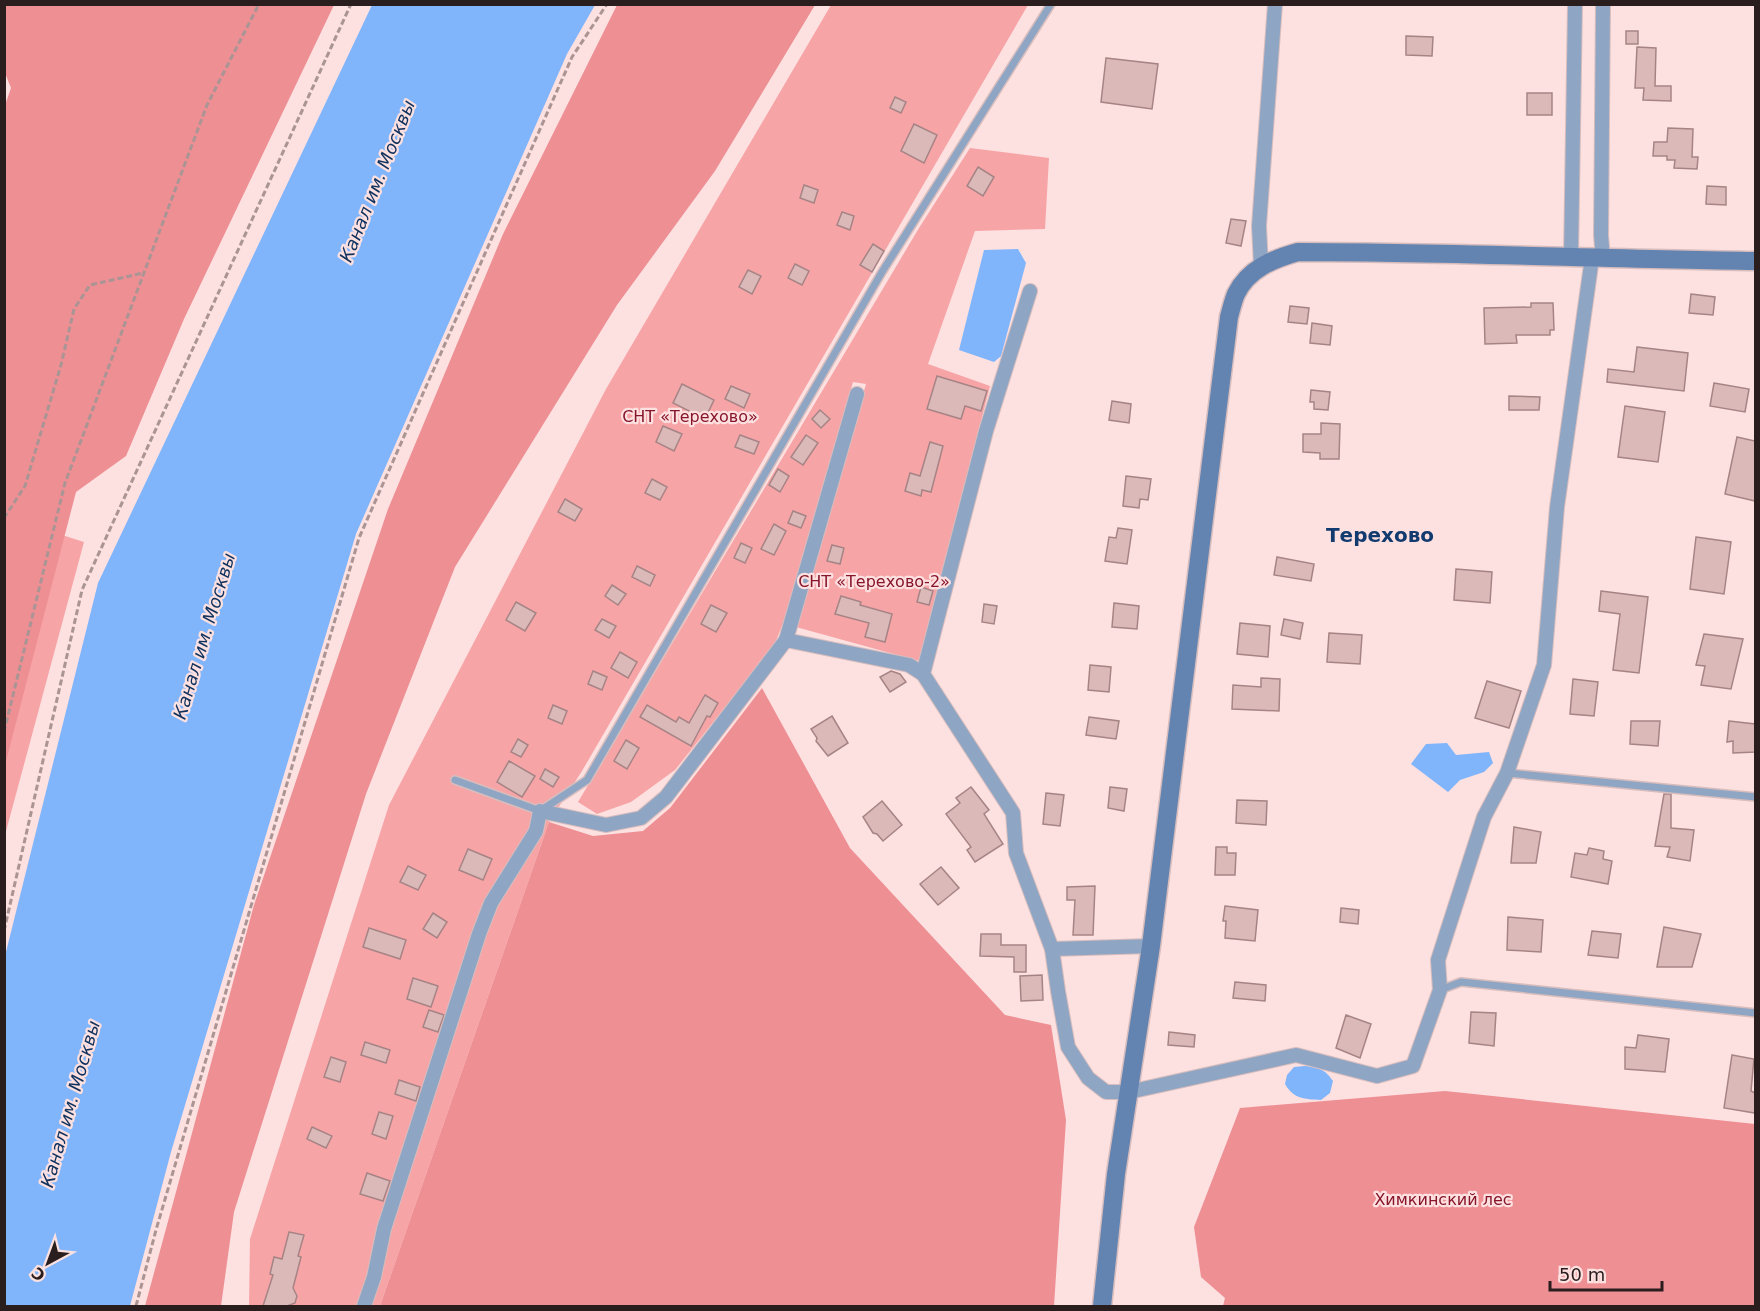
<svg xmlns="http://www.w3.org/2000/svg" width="1760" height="1311" font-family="'DejaVu Sans',sans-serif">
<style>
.green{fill:#f7a4a7}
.forest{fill:#ee8f94}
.water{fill:#80b5fb}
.building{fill:#dcb9b9;stroke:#a68485;stroke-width:1.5}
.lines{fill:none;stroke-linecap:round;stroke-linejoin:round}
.lane-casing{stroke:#d7bdbd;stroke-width:10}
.street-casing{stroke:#d7bdbd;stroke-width:16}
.secondary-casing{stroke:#d7bdbd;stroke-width:21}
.path{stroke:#ab9494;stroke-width:3;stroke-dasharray:6 3;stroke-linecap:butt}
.lane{stroke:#8fa5c4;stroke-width:7}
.street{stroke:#8fa5c4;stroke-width:14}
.secondary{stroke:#6384b1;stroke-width:18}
.labels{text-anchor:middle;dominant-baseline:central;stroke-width:4.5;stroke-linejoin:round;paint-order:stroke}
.park-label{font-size:16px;fill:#87162b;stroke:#fde0e0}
.water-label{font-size:18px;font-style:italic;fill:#0e315d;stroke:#fde0e0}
.quarter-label{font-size:20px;font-weight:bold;fill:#113a6e;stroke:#fde0e0}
</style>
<rect width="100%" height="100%" fill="#fde0e0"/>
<g class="green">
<polygon points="831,5 1028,5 582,771 549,822 380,1306 249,1306 250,1239 389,805 606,389"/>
<polygon points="970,148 1049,158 1045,229 975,231 928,364 990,386 919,661 796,627 866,384 853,382 791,603 774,646 675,770 631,802 597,814 578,802 919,228"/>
<polygon points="5,517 84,542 5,835"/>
</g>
<g class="forest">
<polygon points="5,4 334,5 184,319 126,456 76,492 5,765 4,108 11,88 5,73"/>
<polygon points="617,5 815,5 715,171 617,305 455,567 366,794 234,1212 221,1306 145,1306 254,905 388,509 503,234"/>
<polygon points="762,688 850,848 1005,1015 1051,1025 1066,1120 1054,1306 380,1306 549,822 593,836 643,831 670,808"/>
<polygon points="1445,1091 1755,1124 1755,1306 1223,1306 1225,1298 1201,1277 1194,1227 1240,1108"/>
</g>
<g class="water">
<polygon points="372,5 595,5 567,54 356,534 171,1152 130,1306 5,1306 5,956 98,583"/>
<polygon points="1018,249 1026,263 1001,356 994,362 959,350 984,250"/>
<polygon points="1447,743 1456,755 1489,752 1493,763 1484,772 1460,780 1448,792 1411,764 1426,744"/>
<path d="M1305 1066C1319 1068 1325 1069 1333 1081L1330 1093 1321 1100C1304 1099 1294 1099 1285 1084L1287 1075 1294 1067Z"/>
</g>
<g class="building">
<rect x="1626" y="31" width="12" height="13"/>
<polygon points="1406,36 1433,37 1432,56 1406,55"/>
<polygon points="1637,47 1656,48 1655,86 1671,86 1671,101 1643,100 1644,88 1635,88"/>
<polygon points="1106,58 1158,64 1152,109 1101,102"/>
<rect x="1527" y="93" width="25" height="22"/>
<polygon points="895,97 906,102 901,113 890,108"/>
<polygon points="914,124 937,135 924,163 901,151"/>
<polygon points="1668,128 1693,129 1692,157 1698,157 1697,169 1674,168 1675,160 1667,160 1667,156 1653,156 1654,142 1667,142"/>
<polygon points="978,167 994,177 983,196 967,186"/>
<polygon points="804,185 818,190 814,203 800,198"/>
<polygon points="1707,186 1726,187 1726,205 1706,204"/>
<polygon points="842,212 854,216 850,230 837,225"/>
<polygon points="1231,219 1246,221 1241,246 1226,243"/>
<polygon points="873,244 884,251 872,272 860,265"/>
<polygon points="795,264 809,271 802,285 788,278"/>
<polygon points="748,270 761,276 752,294 739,287"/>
<polygon points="1691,294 1715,297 1713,315 1689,313"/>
<polygon points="1531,303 1553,303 1554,330 1550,330 1550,335 1516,335 1517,343 1485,344 1484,308 1531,307"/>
<polygon points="1290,306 1309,308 1307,324 1288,322"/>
<polygon points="1312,323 1332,326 1330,345 1310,343"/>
<polygon points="1637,347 1688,353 1684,391 1607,382 1608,369 1634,372"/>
<polygon points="937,376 987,391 981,411 965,406 961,419 927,409"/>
<polygon points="1714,383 1749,389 1745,412 1710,406"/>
<polygon points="682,384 714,400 705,419 673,403"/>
<polygon points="731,386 750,394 744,408 725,399"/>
<polygon points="1311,390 1330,392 1328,410 1314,409 1314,402 1310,402"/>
<polygon points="1509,396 1540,397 1539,410 1509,410"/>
<polygon points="1112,401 1131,404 1129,423 1109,420"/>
<polygon points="1625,406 1665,412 1658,462 1618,457"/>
<polygon points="820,410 830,419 821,428 812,419"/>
<polygon points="1321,423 1340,424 1339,459 1320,459 1320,453 1303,452 1303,434 1321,434"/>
<polygon points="663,426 682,434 674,451 656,442"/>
<polygon points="740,435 759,442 754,454 735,447"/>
<polygon points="806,435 818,443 803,465 791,457"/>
<polygon points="1737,437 1755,441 1755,501 1725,494"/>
<polygon points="930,442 943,446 931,492 922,490 921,496 905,491 910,473 920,476"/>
<polygon points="778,469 789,476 780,492 769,485"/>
<polygon points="1126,476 1151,479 1148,500 1140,499 1139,508 1123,506"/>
<polygon points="652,479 667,487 660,500 645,493"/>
<polygon points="565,499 582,509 575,521 558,512"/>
<polygon points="793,511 806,516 801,528 788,523"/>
<polygon points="774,524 786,531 774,555 761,549"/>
<polygon points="1118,528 1132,530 1127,564 1105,561 1109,537 1116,538"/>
<polygon points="1696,537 1731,542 1724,594 1690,589"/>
<polygon points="741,543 752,548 745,563 734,558"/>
<polygon points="832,545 844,548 840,564 827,561"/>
<polygon points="1277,557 1314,564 1311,581 1274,575"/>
<polygon points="637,566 655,575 650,586 632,577"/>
<polygon points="1456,569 1492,572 1490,603 1454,600"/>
<polygon points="612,585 626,594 618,605 605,596"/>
<polygon points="921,587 933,591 929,605 917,602"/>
<polygon points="1601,591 1648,597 1639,673 1613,670 1620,614 1599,611"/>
<polygon points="841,596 861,602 860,605 892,614 885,642 865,637 869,623 835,614"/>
<polygon points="516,602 536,613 525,631 506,620"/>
<polygon points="1114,603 1139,606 1137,629 1112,627"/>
<polygon points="984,604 997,606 994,624 982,622"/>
<polygon points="711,605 727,613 716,632 701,624"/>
<polygon points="602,619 616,626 609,638 595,630"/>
<polygon points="1284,619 1303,623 1300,639 1281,635"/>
<polygon points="1240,623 1270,626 1268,657 1237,654"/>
<polygon points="1329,633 1362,635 1360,664 1327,662"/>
<polygon points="1704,634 1743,639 1731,689 1701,685 1705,666 1696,665"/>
<polygon points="620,652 637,662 628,678 611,668"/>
<polygon points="1090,665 1111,667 1109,692 1088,690"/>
<polygon points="593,671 607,677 602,690 588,684"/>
<polygon points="891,671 900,674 906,682 890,692 880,677"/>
<polygon points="1261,678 1280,679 1279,711 1232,709 1233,685 1261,687"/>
<polygon points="1573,679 1598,682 1594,716 1570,714"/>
<polygon points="1487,681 1521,691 1509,728 1475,718"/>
<polygon points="705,695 718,703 710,717 707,716 691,746 640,717 647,705 676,722 679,717 689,723"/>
<polygon points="553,705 567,711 562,724 548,718"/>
<polygon points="832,716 848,743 828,756 816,741 817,738 811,729"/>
<polygon points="1089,717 1119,721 1116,739 1086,735"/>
<polygon points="1631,721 1660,721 1658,746 1630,744"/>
<polygon points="1729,721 1755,724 1755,752 1733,753 1733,741 1727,742"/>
<polygon points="518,739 528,745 521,757 511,752"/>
<polygon points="626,740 639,748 627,769 614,761"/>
<polygon points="509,761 535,776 522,797 497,782"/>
<polygon points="545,769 559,777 553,787 540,779"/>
<polygon points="971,787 989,810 984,814 1003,844 975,862 967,850 971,847 946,814 960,803 956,798"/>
<polygon points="1110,787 1127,789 1124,811 1108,808"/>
<polygon points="1046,793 1064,795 1060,826 1043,824"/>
<polygon points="1664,794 1671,794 1671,828 1694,830 1690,861 1667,857 1670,847 1655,846"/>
<polygon points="1237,800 1267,801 1266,825 1236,823"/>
<polygon points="882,801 902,825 883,841 877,834 873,833 863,817"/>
<polygon points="1514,827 1541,832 1536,863 1511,863"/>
<polygon points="1216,847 1227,847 1227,853 1236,853 1235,875 1215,875"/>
<polygon points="1589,848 1604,851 1603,859 1612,861 1608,884 1571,877 1575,853 1587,855"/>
<polygon points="468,849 492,859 483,880 459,870"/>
<polygon points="408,866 426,875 418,890 400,882"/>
<polygon points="941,867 959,888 938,905 920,884"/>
<polygon points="1095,886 1093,935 1073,935 1075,900 1067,900 1067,887"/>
<polygon points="1225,906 1258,910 1255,941 1225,938 1226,921 1223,921"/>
<polygon points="1341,908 1359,910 1358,924 1340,922"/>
<polygon points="433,913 447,922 437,938 423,929"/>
<polygon points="1508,917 1543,920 1541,952 1507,950"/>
<polygon points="1664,927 1701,934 1692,967 1657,967"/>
<polygon points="369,928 406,940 400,959 363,947"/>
<polygon points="1592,931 1621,934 1618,958 1588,955"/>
<polygon points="981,934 1001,934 1001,945 1026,945 1026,972 1014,972 1014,957 980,956"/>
<polygon points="1042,975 1043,1000 1021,1001 1020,976"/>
<polygon points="413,978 438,986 431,1007 407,999"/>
<polygon points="1235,982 1266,985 1265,1001 1233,998"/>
<polygon points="429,1010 444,1015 438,1032 423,1027"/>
<polygon points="1471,1012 1496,1013 1494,1046 1469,1043"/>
<polygon points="1346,1015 1371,1024 1360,1058 1336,1048"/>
<polygon points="1169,1032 1195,1035 1194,1047 1168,1045"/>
<polygon points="1638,1035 1669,1039 1665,1072 1625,1069 1625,1047 1636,1048"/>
<polygon points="365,1042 390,1050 386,1063 361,1055"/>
<polygon points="1732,1055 1754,1059 1751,1091 1755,1093 1755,1113 1724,1108"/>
<polygon points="331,1057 346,1062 340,1082 324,1077"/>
<polygon points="399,1080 420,1087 416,1101 395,1094"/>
<polygon points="379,1112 393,1116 386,1139 372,1134"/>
<polygon points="312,1127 332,1136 326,1148 307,1139"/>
<polygon points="367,1173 390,1181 383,1201 360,1194"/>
<polygon points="289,1232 304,1235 298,1256 301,1257 293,1288 297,1296 295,1303 287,1306 263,1306 273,1275 270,1274 274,1257 282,1259"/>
</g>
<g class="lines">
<defs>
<g id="lane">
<polyline points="1507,773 1756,797"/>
<polyline points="455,780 540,811 587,780 882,272 1051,4"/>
<polyline points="1440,990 1461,982 1756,1013"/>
</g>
<g id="street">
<polyline points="1603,4 1601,235 1603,259"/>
<polyline points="1571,257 1575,4"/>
<polyline points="1261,266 1259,226 1275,4"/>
<polyline points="1030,291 986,431 923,674 1013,813 1016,853 1052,949 1058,991 1068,1047 1088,1078 1106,1092 1129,1092 1296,1055 1377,1076 1413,1066 1440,990 1438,960 1484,817 1507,773 1544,665 1557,507 1592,258"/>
<polyline points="857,394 786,640 909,665 923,674"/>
<polyline points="1052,949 1151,946"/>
<polyline points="364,1306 374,1277 384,1229 479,934 491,903 536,831 540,811 606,825 641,818 666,797 786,640"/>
</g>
<path id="secondary" d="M1102 1306 1116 1174 1151 946 1229 317C1231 310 1233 301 1236 294 1248 269 1273 259 1298 252 1450 252 1603 259 1756 261"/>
</defs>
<use href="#lane" class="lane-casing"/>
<use href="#street" class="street-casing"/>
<use href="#secondary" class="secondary-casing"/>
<g class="path">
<polyline points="4,518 25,486 61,365 74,309 90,285 143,273"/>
<polyline points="4,732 65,483 207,105 259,4"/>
<polyline points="4,931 82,590 351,4"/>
<polyline points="136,1306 156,1230 359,538 572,57 607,4"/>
</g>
<use href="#lane" class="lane"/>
<use href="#street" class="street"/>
<use href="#secondary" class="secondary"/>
</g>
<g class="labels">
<g class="park-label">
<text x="690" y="416">СНТ «Терехово»</text>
<text x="874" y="581">СНТ «Терехово-2»</text>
<text x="1443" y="1199">Химкинский лес</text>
</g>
<g class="water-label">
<text transform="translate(377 181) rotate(-68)">Канал им. Москвы</text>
<text transform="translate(204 636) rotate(-73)">Канал им. Москвы</text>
<text transform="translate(70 1104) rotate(-74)">Канал им. Москвы</text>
</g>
<g class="quarter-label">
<text x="1380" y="535">Терехово</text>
</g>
</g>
<rect width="1760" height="1311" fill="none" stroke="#2a1d1d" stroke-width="12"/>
<g transform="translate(48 1263) rotate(221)" stroke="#fde0e0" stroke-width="4.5" paint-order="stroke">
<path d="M0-4.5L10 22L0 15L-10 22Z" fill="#2a1d1d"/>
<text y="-9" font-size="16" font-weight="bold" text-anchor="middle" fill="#2a1d1d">С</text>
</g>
<path d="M1550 1281v9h112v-9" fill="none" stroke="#2a1d1d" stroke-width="3"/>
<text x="1559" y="1281" font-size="18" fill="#2a1d1d" stroke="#fde0e0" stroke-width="4.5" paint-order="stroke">50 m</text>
</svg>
